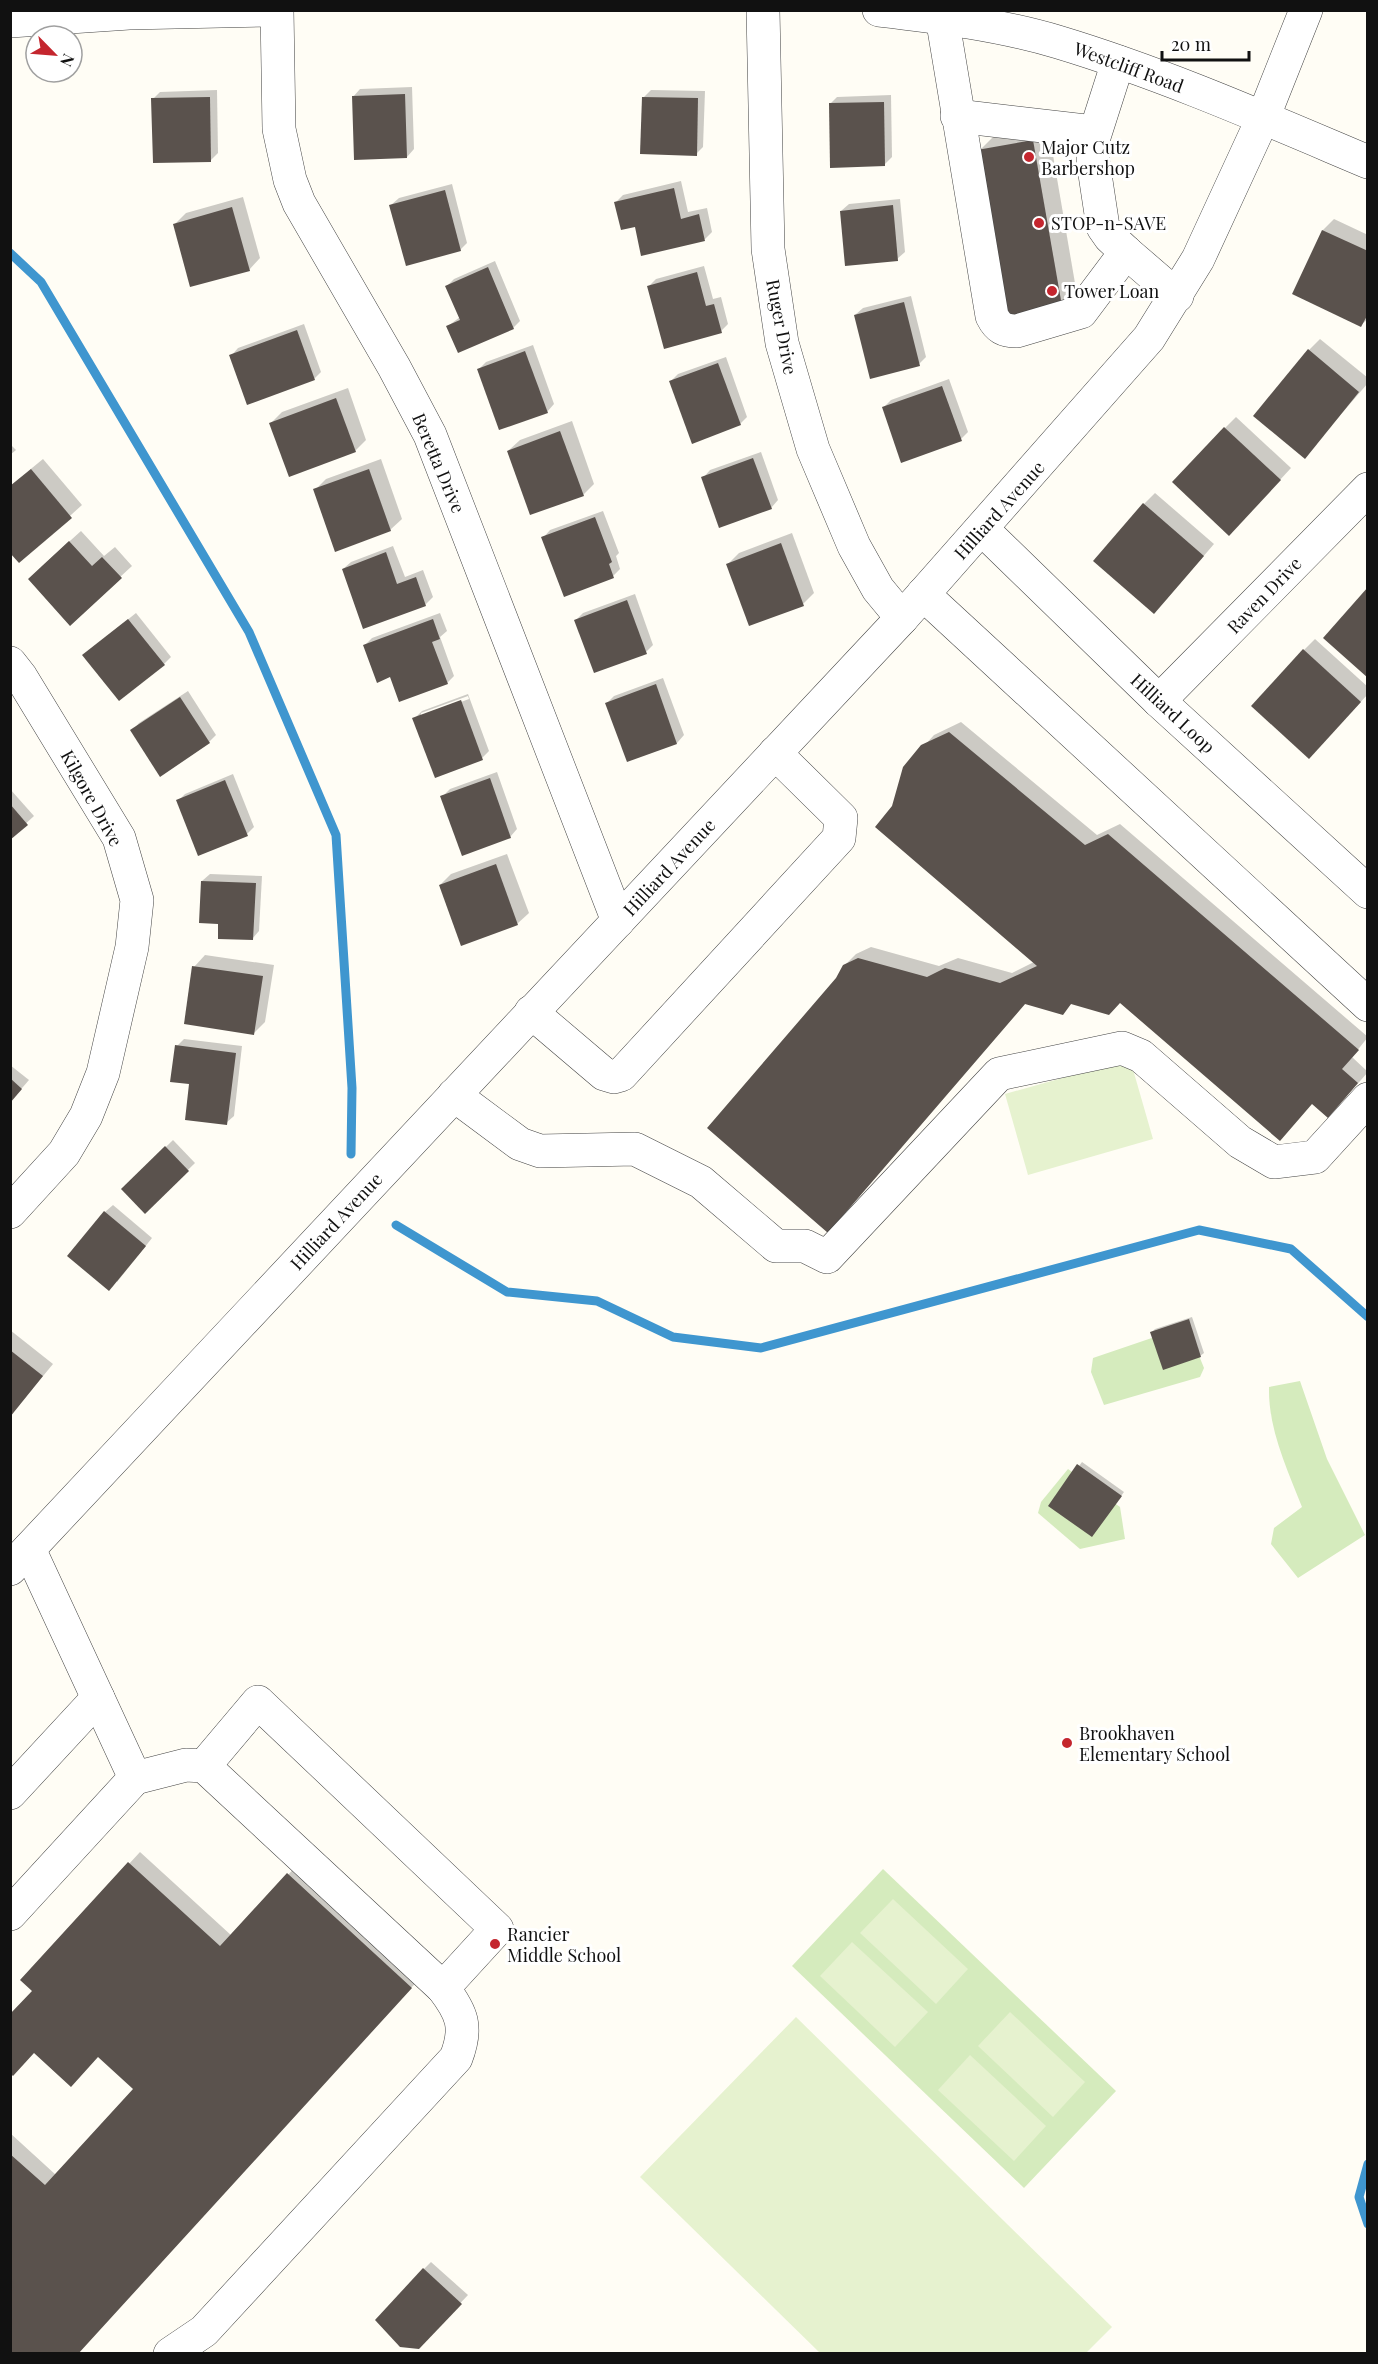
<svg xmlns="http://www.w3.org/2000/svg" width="1378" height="2364" font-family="'Playfair Display',serif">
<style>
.green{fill:#d5ebbd}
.pitch{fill:#e6f2cf}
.shadow{fill:#0003;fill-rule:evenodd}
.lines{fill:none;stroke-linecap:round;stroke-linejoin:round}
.stream{stroke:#3f96cf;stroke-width:9}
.building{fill:#5a524d}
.minor-casing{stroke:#444;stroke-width:34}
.minor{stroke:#fff;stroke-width:33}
.poi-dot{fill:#c4262e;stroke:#fff;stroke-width:2}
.labels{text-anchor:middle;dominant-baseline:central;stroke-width:6;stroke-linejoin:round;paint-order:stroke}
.street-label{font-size:18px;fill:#111;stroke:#fff}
.poi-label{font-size:18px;fill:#111;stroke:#fff;text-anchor:start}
</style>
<rect width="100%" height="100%" fill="#fffdf5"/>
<g class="green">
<polygon points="1187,1326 1204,1368 1200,1377 1104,1405 1091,1372 1093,1358"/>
<path d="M1300 1381 1327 1459 1365 1535 1298 1578 1271 1544 1274 1528 1302 1507C1287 1469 1268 1429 1269 1387Z"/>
<polygon points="1068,1469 1120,1507 1125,1539 1080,1549 1038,1513 1041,1502"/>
<polygon points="883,1869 1116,2091 1024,2188 792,1966"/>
</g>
<g class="pitch">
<polygon points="1130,1059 1153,1139 1028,1175 1005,1094"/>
<polygon points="893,1899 968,1969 936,2004 860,1933"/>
<polygon points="852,1942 928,2012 895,2047 820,1976"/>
<polygon points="1010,2012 1085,2082 1053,2117 978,2046"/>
<polygon points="796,2017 1112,2327 1086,2353 820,2353 640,2177"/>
<polygon points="970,2055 1046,2126 1014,2161 938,2090"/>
</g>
<g class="shadow">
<polygon points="412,87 414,149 407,157 353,97 360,89"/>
<polygon points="217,90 218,153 211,160 153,99 160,92"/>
<polygon points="651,90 705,91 703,147 696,154 644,97"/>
<polygon points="891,95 892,157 884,165 830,104 837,97"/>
<polygon points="1048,126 1076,289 1061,304 979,151 994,136"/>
<polygon points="681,181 688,212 707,208 712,232 705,239 642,254 636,225 616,202 623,195"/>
<polygon points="452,184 467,243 460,250 391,205 399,198"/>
<polygon points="243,197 260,258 249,270 175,224 186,213"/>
<polygon points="900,199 905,252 897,259 841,211 849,204"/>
<polygon points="1334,219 1368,235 1368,319 1361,325 1294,294 1323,230"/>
<polygon points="495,261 520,321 513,328 448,326 460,317 447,286 454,279"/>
<polygon points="704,266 713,299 721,297 728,324 721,331 648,287 656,279"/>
<polygon points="911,296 926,357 919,364 855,315 863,308"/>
<polygon points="304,324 321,372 314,379 231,356 238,348"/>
<polygon points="1320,339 1368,378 1368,383 1304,457 1309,350"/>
<polygon points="533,345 554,404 547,412 479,369 486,362"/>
<polygon points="726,357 747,417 740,424 671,381 678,374"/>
<polygon points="949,379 968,432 961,439 883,408 891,400"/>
<polygon points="348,388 366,440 355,451 271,423 282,412"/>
<polygon points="1236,417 1291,468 1240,523 1225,428"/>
<polygon points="572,421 594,484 583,495 508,451 520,440"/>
<polygon points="10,444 16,450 10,455"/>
<polygon points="761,452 778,500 771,508 703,478 710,470"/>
<polygon points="43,459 82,505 20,561 10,486"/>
<polygon points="381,459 402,519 390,530 315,490 326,479"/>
<polygon points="1155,493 1214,544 1165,601 1144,504"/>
<polygon points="603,511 619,553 616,556 620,569 613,576 543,538 550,530"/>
<polygon points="81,531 104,556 115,547 132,566 70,623 41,567"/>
<polygon points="792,533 814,593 803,604 728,564 739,553"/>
<polygon points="393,546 405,577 423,570 433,597 425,605 343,569 351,562"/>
<polygon points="635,594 653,645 646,652 576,620 583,613"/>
<polygon points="136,613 171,657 164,664 92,648"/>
<polygon points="440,613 447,631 440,637 454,676 447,683 391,675 365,645 372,638"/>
<polygon points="1315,639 1368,687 1368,694 1320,746 1304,650"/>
<polygon points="663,678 684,735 677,743 628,760 607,703 614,696"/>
<polygon points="188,691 216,735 209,742 132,731 139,723"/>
<path d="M468 694 489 751 482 758 414 719 422 711ZM468 696 469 699 421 717V713Z"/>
<polygon points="961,722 1097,835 1120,824 1368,1037 1352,1057 1368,1072 1339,1105 1313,1103 1120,1002 1072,1003 1062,1013 1026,1003 839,1220 837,979 844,966 856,954 871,947 939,966 958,958 1012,973 1034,962 893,807 923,747 934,735"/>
<polygon points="497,772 517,829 510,837 442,797 450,789"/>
<polygon points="233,774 254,827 247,834 178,801 185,794"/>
<polygon points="10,789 34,816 10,838"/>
<polygon points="507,854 529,913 517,924 440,885 451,874"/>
<polygon points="210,874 262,876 259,931 252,939 220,923 202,881"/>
<polygon points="205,955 274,965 265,1022 254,1033 194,967"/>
<polygon points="184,1039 242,1046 234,1116 226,1123 191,1083 177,1046"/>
<polygon points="10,1065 29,1080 10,1102"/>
<polygon points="173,1140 195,1163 145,1212 123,1189"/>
<polygon points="113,1205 152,1238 117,1282 105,1212"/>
<polygon points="1192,1317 1204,1353 1200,1356 1152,1332 1155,1329"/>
<polygon points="10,1330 53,1364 10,1416"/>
<polygon points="1082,1462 1124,1492 1095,1532 1050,1505"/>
<polygon points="140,1852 232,1936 299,1863 422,1976 77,2354 10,2354 10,2133 56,2175 135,2089 22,1980"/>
<polygon points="431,2262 468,2295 418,2348 424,2269"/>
</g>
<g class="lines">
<g class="stream">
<polyline points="10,253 41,282 249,632 336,835 352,1088 351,1154"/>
<polyline points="396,1225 507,1292 597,1301 673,1337 761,1348 1199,1230 1291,1249 1368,1317"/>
<polyline points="1368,2164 1359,2197 1368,2224"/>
</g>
</g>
<g class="building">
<polygon points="405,94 407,158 354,160 352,96"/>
<polygon points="210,97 211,162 153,163 151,98"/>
<polygon points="642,97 698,98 697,156 640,154"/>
<polygon points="884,102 885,166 830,168 829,103"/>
<polygon points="1033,140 1062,306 1007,316 977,150"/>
<polygon points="674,188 681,219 699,214 705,241 641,256 635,227 621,230 614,202"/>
<polygon points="445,190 461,251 406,266 389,205"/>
<polygon points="893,205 898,261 845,266 840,211"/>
<polygon points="232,207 250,271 190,287 173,224"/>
<polygon points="1322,230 1368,251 1368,314 1361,327 1292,294"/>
<polygon points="488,267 514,329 458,353 446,326 460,320 445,286"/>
<polygon points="697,272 706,306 714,304 722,333 664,349 647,286"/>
<polygon points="904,302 920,366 870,379 854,315"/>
<polygon points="297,330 315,380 247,405 229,355"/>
<polygon points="1308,349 1359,392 1305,459 1253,416"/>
<polygon points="525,351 548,413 499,430 477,369"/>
<polygon points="718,363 741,425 692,444 669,381"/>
<polygon points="942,386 962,441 901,463 882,407"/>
<polygon points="336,398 356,452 289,477 269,423"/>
<polygon points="1224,427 1281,480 1229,536 1172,482"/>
<polygon points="560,431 584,496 530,515 507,451"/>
<polygon points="753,458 772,509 719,528 701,477"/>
<polygon points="31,469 72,518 19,563 10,553 10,486"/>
<polygon points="369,469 391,531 335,552 313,489"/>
<polygon points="1143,503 1204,556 1154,614 1093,561"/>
<polygon points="595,517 612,562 609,564 614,578 564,597 541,537"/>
<polygon points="69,541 92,566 102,557 122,578 70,626 28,579"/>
<polygon points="781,543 804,606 749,626 726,564"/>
<polygon points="386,552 397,584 416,577 426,606 363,629 342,569"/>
<polygon points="1368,587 1368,678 1323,638"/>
<polygon points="627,600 647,654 594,673 574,620"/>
<polygon points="128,619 165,665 119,701 82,655"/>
<polygon points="433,619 440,639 432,642 448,684 399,702 390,677 377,683 363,645"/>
<polygon points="1303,649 1361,702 1309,759 1251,706"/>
<polygon points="656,684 677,744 627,762 605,703"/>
<polygon points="180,697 210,743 160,777 130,730"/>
<polygon points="461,700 483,760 435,778 412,718"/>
<polygon points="949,732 1085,845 1108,834 1359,1050 1342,1069 1358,1083 1328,1118 1312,1104 1280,1141 1120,1003 1109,1015 1071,1004 1063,1015 1025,1004 828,1233 707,1128 836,978 843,965 858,958 927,977 945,968 1000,983 1037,966 875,827 892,806 903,767 921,745"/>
<polygon points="490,778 511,838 462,856 440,796"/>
<polygon points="225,780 248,836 198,856 176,800"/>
<polygon points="10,804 28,825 10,840"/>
<polygon points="496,864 518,925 461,946 439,885"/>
<polygon points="201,881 256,883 253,940 218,939 218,924 199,923"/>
<polygon points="192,966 263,976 254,1035 184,1024"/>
<polygon points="175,1045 236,1053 227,1125 185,1120 189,1084 170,1082"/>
<polygon points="10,1078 22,1089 10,1103"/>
<polygon points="165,1146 189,1171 145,1214 121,1189"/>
<polygon points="104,1211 146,1246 109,1291 67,1256"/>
<polygon points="1189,1319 1201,1357 1163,1370 1150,1332"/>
<polygon points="10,1350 43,1376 10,1417"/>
<polygon points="1077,1464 1122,1496 1092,1537 1048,1506"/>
<polygon points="128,1862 220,1946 287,1873 412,1988 78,2354 10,2354 10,2154 45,2185 133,2089 98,2057 71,2087 34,2053 13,2076 10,2073 10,2014 32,1991 20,1980"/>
<polygon points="423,2268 462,2304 419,2349 400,2347 375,2320"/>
</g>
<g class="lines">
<defs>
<g id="minor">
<polyline points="277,10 279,129 290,180 299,203 394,367 430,435 618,921"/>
<polyline points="763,10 768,249 782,343 813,449 854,546 878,589 902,618"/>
<path d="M879 10C939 17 1001 25 1058 42 1164 74 1266 119 1368 162"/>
<path d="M942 17 992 316C998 328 1004 331 1017 331L1081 312 1126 252"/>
<polyline points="10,21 129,13 271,10"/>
<polyline points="1118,62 1093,140 1093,161 1103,227 1110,237 1126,252 1177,296"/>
<polyline points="957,116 1094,132"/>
<polyline points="982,529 1159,701 1368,892"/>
<polyline points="923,594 1368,1005"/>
<polyline points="10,663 21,677 119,838 137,900 132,947 103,1073 86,1116 64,1153 10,1212"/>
<polyline points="1159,701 1368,489"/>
<polyline points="531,1012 604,1074 614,1077 621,1075 839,838 841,818 775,753"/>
<polyline points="454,1095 520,1144 540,1151 635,1149 701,1182 776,1246 805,1246 827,1257 999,1074 1122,1048 1141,1056 1240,1142 1274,1162 1315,1157 1368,1099"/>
<polyline points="10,1569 902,618 1149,338 1198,259 1263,118 1306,10"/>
<polyline points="204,1766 258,1702 497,1929 443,1988"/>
<path d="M135 1778 186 1765 204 1766 443 1988C462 2013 468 2027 456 2058L204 2331 170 2354"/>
<polyline points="10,1793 98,1698"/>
<polyline points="10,1914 135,1778 29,1549"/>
</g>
</defs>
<use href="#minor" class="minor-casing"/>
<use href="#minor" class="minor"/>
</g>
<g class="poi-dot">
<circle cx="1029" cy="157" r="6"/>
<circle cx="1039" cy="223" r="6"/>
<circle cx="1052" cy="291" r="6"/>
<circle cx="1067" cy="1743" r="6"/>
<circle cx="495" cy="1944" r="6"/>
</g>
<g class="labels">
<g class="street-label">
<text transform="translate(1129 67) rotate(20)">Westcliff Road</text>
<text transform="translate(782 327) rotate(79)">Ruger Drive</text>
<text transform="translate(439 463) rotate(67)">Beretta Drive</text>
<text transform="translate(999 510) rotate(-48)">Hilliard Avenue</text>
<text transform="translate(1264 595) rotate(-46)">Raven Drive</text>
<text transform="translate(1173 713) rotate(43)">Hilliard Loop</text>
<text transform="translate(92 798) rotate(61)">Kilgore Drive</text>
<text transform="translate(669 867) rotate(-47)">Hilliard Avenue</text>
<text transform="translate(336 1221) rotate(-47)">Hilliard Avenue</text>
</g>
<g class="poi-label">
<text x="1041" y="147">Major Cutz<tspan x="1041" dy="21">Barbershop</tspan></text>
<text x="1051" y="223">STOP-n-SAVE</text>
<text x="1064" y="291">Tower Loan</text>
<text x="1079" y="1733">Brookhaven<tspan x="1079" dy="21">Elementary School</tspan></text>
<text x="507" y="1934">Rancier<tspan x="507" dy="21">Middle School</tspan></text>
</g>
</g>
<rect width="1378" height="2364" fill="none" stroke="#111111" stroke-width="24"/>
<g transform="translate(54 54) rotate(115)"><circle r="28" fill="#ffffff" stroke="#a0a0a0" stroke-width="1.5"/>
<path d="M0-4.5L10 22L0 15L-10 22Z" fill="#c4262e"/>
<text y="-9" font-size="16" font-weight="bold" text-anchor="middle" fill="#111111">N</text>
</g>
<path d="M1162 51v9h87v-9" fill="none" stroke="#111111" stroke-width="3"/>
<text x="1171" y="51" font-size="18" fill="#111111" stroke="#ffffff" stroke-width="4.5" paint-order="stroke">20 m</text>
</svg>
